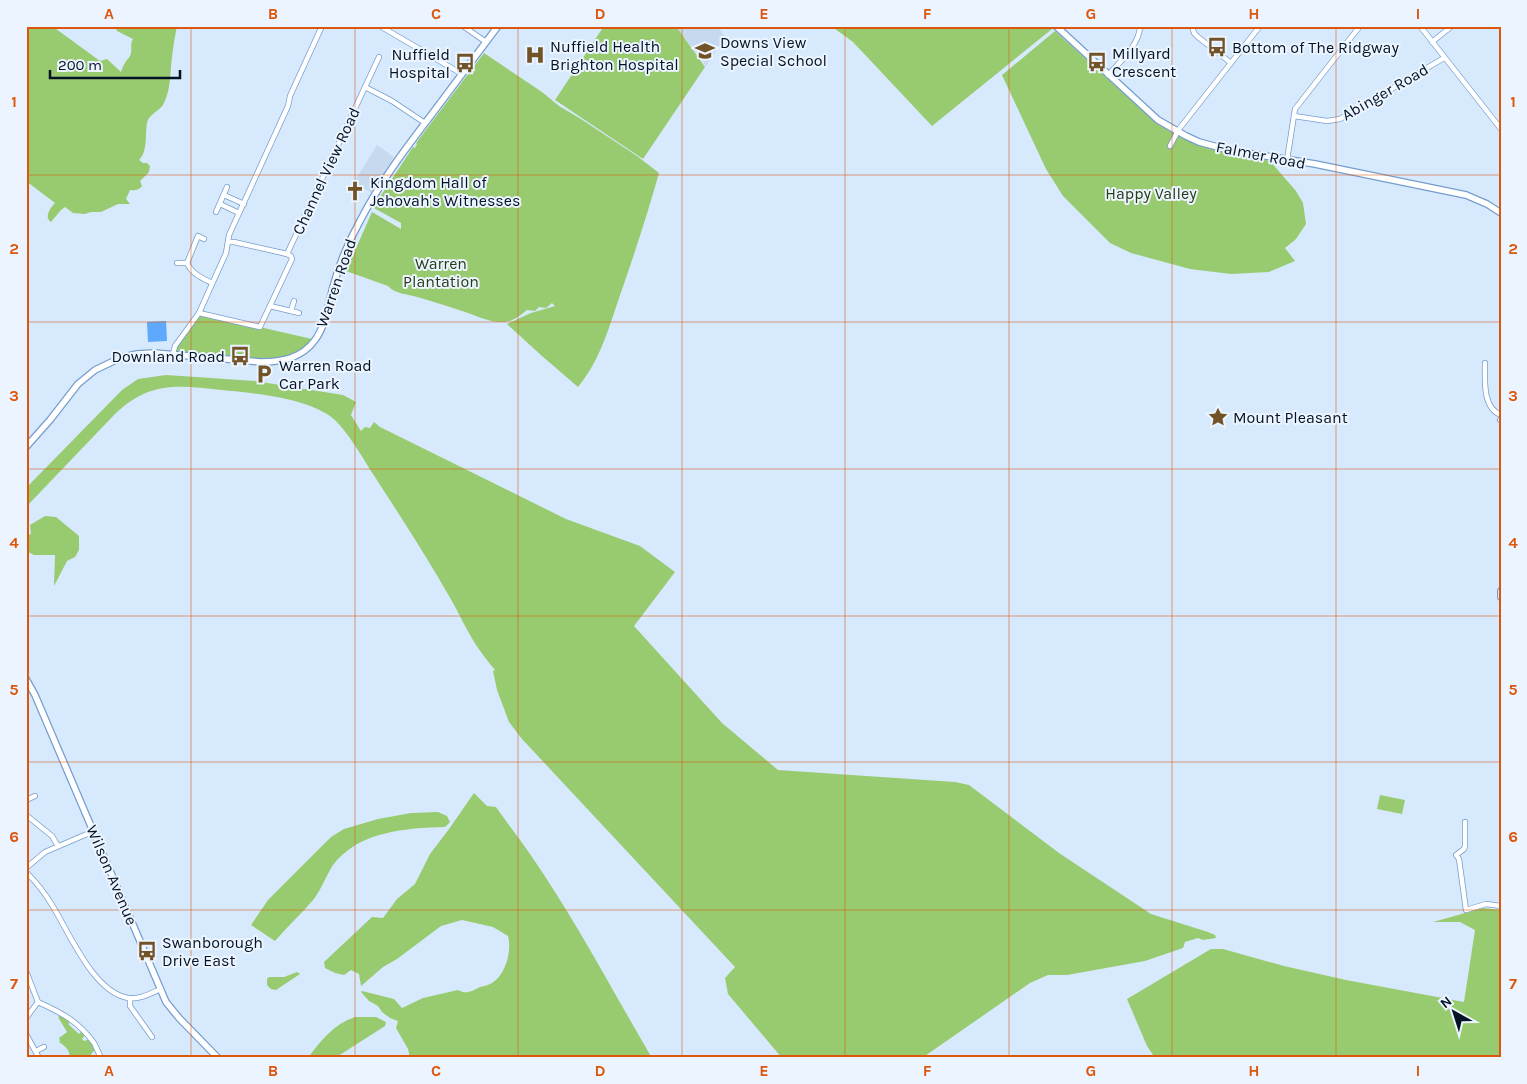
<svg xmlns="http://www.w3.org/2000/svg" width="1527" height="1084" font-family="Karla,sans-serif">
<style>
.built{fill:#c6d9ef}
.green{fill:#98cb6f}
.water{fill:#5ea9fc}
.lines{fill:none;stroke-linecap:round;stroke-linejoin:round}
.street-casing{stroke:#759ecd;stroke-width:6}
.secondary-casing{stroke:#759ecd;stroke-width:8}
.street{stroke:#fff;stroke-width:4.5}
.secondary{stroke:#fff;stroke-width:5.5}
.grid{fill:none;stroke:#dd560d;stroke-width:1;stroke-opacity:0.55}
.labels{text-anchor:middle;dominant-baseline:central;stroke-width:4;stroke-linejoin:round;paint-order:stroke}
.poi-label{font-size:16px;fill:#041324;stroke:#ecf5ff;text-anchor:start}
.street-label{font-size:16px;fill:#041324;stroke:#ecf5ff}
.park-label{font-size:16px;fill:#273c14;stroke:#ecf5ff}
.neatline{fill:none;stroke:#dd560d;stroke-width:2}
.grid-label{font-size:16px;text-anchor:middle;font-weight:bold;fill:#dd560d}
</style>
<rect width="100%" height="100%" fill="#d7e9fd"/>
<g class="built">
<polygon points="676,26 717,26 725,37 706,66"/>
<polygon points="377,145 394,157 372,193 354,182"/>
</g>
<g class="green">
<path d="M26 26H52L100 61 107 59 121 72C122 69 123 66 125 63 127 59 131 57 131 52 132 46 130 44 133 39L117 31 115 26H177C175 36 173 47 172 57 170 72 171 89 164 103 161 111 149 113 147 123 145 134 148 151 139 160L143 163H147L150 166 149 172 140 181 142 186C139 190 135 191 130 190L126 199 130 204H118L101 212H91L85 214 73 213 65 207 61 210 51 222C44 217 50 208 55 203L26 181Z"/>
<polygon points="604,26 676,26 705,67 643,159 555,100"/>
<polygon points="831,26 1049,26 1052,29 932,126 853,42"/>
<polygon points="1055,31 1140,108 1169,131 1205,147 1270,161 1296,191 1303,203 1306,224 1296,239 1285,248 1295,261 1269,272 1231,274 1190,269 1131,253 1110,243 1063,196 1046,169 1002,75"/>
<path d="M484 53 542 92 559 106 581 119 637 156 659 173C647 216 633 258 618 301 608 331 599 362 578 387L542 356 507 324 531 313 555 306 552 303 546 308 539 307 535 311 527 310C521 315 512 322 504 322 490 323 475 315 462 311 447 306 432 301 417 297 408 294 395 294 388 286L346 271 372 212 401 229V223L374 208 376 203 413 147 415 148 417 144 416 143Z"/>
<path d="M199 313 312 339C306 346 299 352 291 355 266 365 208 355 181 352L174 350Z"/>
<path d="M166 375 255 381 343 395 356 402 351 415 361 431 365 427 370 428 374 422 380 427 566 519 640 546 675 572 634 626 722 723 778 770 955 782 969 785 1059 853 1151 914 1208 932 1215 935 1216 938 1203 940 1198 938 1185 942 1183 948 1145 961 1067 975H1048L1030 983 922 1058H782L728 994 725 978 735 967 522 739 509 722 497 690 493 671 495 670C490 664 485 658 481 652 468 635 460 614 449 596 425 554 399 514 373 474 362 457 344 424 327 414 299 397 253 393 221 390 178 385 149 381 115 414L26 507V488L122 390 138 379Z"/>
<polygon points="45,516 56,517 79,536 79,550 75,557 67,561 54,586 55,555 34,555 26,551 26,536 31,534 30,525"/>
<path d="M474 793 487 806 496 807C507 823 519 838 530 854 575 919 612 990 652 1058H410L408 1049 396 1028 398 1021 390 1018 382 1012 378 1006 369 1001 361 992 362 991 394 999 402 1008 423 998 458 990C467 995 472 991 480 987 484 986 489 985 492 983 506 974 512 951 508 936L493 927 462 920 441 926 397 959 383 967 361 986 359 974 351 970 344 975 335 973 325 968 324 962 372 917 383 918 397 899 415 884 430 854 449 829Z"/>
<polygon points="1380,795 1405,800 1402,814 1377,809"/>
<path d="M438 812 447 816 450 822 445 827C406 828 359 831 333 865 326 876 322 888 314 899 302 913 287 927 275 941L251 925 268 900 331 837 344 829 378 819 411 813Z"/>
<polygon points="1483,908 1501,910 1501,1058 1155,1058 1147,1046 1127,999 1211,949 1223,949 1284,966 1346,980 1464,1002 1475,930 1460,922 1433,922"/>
<polygon points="297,972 300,974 276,990 271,989 267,985 267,979 269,977 284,977"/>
<path d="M61 1015 69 1021V1025L79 1034 82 1031 85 1035 82 1039 84 1041 87 1040H90L95 1050 91 1054 92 1057 96 1056 99 1058H70C70 1050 65 1046 59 1042L60 1041 59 1038 67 1032 58 1017Z"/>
<path d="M355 1017H376L386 1022 385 1026 335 1058H308C321 1040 334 1024 355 1017Z"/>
</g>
<polygon class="water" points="166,321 167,341 148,342 147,322"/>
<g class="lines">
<defs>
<g id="street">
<polyline points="380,26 462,74"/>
<polyline points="463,26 486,42"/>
<polyline points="1192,26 1194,33 1198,37 1231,63"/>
<polyline points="1420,26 1501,129"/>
<polyline points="1432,42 1452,26"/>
<path d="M1108 75C1120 62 1140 44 1140 26"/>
<polyline points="365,87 392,101 425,123"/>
<polyline points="1294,116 1327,121 1340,119 1444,58"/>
<polyline points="1170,146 1179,129 1260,26"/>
<polyline points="1287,160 1295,109 1360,26"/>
<polyline points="224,195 244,204"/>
<polyline points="220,204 239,213"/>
<polyline points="216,212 227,187"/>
<path d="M204 239 198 236 187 263C192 274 202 278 212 283"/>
<polyline points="229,242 234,242 287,254"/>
<polyline points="287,254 379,57"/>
<polyline points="177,263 187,263"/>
<polyline points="270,306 299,313"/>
<polyline points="291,311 294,301"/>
<polyline points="199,313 260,327 292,259 291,256 287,254"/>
<polyline points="173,354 175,346 199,313 226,253 229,235 288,106 290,96 322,26"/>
<path d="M1485 363C1485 379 1482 408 1501 415"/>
<polyline points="1500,420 1501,419"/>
<polyline points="26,800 35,796"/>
<polyline points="26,815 52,836 58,846"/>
<polyline points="1465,822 1465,846 1464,849 1456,855 1459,859 1466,910 1486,904 1501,906"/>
<polyline points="26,868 45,852 94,831"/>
<path d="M26 872C36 882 45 893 52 905 69 932 93 992 128 998 139 1000 151 993 161 989"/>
<path d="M26 971 38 1002C62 1013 78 1021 94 1043"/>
<polyline points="130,998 130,1006 152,1037"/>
<polyline points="26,1018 38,1002"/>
<polyline points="26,1034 39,1058"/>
<polyline points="95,1045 101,1058"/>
<polyline points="36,1051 44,1047"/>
</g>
<g id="secondary">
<polyline points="1056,26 1158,120 1186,136 1199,142 1229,150 1315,164 1466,195 1487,204 1501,213"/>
<path d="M26 447 50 420 78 384 95 370 120 358 137 354 154 353 261 362C282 362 302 358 315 340 326 325 328 305 333 287 339 264 349 241 360 221 380 182 406 148 432 114 454 85 476 55 498 26"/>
<polyline points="1501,591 1501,597"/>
<polyline points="26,679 35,695 166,1002 179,1018 218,1058"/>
</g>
</defs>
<use href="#street" class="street-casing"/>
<use href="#secondary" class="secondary-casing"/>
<use href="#street" class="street"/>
<use href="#secondary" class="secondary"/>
</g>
<path class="grid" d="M191 26V1058M355 26V1058M518 26V1058M682 26V1058M845 26V1058M1009 26V1058M1172 26V1058M1336 26V1058M26 175H1501M26 322H1501M26 469H1501M26 616H1501M26 762H1501M26 910H1501"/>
<defs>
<symbol id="bus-bare" viewBox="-9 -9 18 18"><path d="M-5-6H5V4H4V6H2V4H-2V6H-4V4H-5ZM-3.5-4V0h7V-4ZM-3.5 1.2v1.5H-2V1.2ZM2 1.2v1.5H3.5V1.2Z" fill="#725328" stroke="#ecf5ff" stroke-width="2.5" paint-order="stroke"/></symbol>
<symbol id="school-bare" viewBox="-9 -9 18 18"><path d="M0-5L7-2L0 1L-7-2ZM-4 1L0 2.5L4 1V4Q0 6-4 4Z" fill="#725328" stroke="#ecf5ff" stroke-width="2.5" paint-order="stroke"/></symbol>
<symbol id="hospital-bare" viewBox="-9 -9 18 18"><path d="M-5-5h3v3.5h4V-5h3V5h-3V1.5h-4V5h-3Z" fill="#725328" stroke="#ecf5ff" stroke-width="2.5" paint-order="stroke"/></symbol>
<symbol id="church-bare" viewBox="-9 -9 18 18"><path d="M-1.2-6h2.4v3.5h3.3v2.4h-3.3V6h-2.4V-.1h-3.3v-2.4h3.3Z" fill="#725328" stroke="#ecf5ff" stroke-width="2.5" paint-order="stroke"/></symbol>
<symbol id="parking-bare" viewBox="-9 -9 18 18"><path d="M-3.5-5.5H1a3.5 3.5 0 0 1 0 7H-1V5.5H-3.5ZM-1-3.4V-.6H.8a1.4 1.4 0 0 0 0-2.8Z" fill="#725328" stroke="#ecf5ff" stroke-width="2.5" paint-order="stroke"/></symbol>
<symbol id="sight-bare" viewBox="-9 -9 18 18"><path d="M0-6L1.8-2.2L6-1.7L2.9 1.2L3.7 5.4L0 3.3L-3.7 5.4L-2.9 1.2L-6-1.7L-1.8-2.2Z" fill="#725328" stroke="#ecf5ff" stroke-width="2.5" paint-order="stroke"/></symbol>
</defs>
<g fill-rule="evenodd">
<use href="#bus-bare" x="1203" y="33" width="28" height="28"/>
<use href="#school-bare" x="691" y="37" width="28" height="28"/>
<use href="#hospital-bare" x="521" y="41" width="28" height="28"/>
<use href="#bus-bare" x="1083" y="48" width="28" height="28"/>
<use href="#bus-bare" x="451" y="49" width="28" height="28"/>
<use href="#church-bare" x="341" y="177" width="28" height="28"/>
<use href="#bus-bare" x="226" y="342" width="28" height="28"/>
<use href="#parking-bare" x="250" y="360" width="28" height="28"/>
<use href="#sight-bare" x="1204" y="403" width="28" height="28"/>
<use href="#bus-bare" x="133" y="937" width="28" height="28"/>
</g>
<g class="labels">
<g class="poi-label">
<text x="720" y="42">Downs View<tspan x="720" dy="18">Special School</tspan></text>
<text x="550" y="46">Nuffield Health<tspan x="550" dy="18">Brighton Hospital</tspan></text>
<text x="1232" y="47">Bottom of The Ridgway</text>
<text x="1112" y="53">Millyard<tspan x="1112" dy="18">Crescent</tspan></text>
<text x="450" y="54" text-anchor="end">Nuffield<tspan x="450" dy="18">Hospital</tspan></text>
<text x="370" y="182">Kingdom Hall of<tspan x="370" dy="18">Jehovah's Witnesses</tspan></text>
<text x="225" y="356" text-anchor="end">Downland Road</text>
<text x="279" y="365">Warren Road<tspan x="279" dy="18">Car Park</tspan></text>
<text x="1233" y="417">Mount Pleasant</text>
<text x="162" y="942">Swanborough<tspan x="162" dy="18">Drive East</tspan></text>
</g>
<g class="street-label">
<text transform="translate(1385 92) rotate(-30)">Abinger Road</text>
<text transform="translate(1261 155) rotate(11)">Falmer Road</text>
<text transform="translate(326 171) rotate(-65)">Channel View Road</text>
<text transform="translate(336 283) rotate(-71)">Warren Road</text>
<text transform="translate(112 875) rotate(67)">Wilson Avenue</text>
</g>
<g class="park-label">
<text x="1151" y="193">Happy Valley</text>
<text x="441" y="263">Warren<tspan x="441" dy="18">Plantation</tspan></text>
</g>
</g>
<rect width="1527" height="1084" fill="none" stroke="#ecf5ff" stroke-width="55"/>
<g transform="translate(1454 1012) rotate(321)" stroke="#ecf5ff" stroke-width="4" paint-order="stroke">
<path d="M0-4L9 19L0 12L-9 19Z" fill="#041324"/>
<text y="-8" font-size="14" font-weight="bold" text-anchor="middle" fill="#041324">N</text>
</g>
<path d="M50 70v8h130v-8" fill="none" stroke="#041324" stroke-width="2.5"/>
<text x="58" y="70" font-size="15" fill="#041324" stroke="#ecf5ff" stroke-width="4" paint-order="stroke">200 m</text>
<rect x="28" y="28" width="1472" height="1028" class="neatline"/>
<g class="grid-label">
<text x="109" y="19">A</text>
<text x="273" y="19">B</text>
<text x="436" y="19">C</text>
<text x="600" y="19">D</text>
<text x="764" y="19">E</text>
<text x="927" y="19">F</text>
<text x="1091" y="19">G</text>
<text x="1254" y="19">H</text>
<text x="1418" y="19">I</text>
<text x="14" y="107">1</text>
<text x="1513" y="107">1</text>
<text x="14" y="254">2</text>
<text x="1513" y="254">2</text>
<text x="14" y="401">3</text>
<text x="1513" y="401">3</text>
<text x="14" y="548">4</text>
<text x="1513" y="548">4</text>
<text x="14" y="695">5</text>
<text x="1513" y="695">5</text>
<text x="14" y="842">6</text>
<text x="1513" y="842">6</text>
<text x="14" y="989">7</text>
<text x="1513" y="989">7</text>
<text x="109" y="1076">A</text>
<text x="273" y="1076">B</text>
<text x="436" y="1076">C</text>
<text x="600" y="1076">D</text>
<text x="764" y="1076">E</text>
<text x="927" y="1076">F</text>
<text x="1091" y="1076">G</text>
<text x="1254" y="1076">H</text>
<text x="1418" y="1076">I</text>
</g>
</svg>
